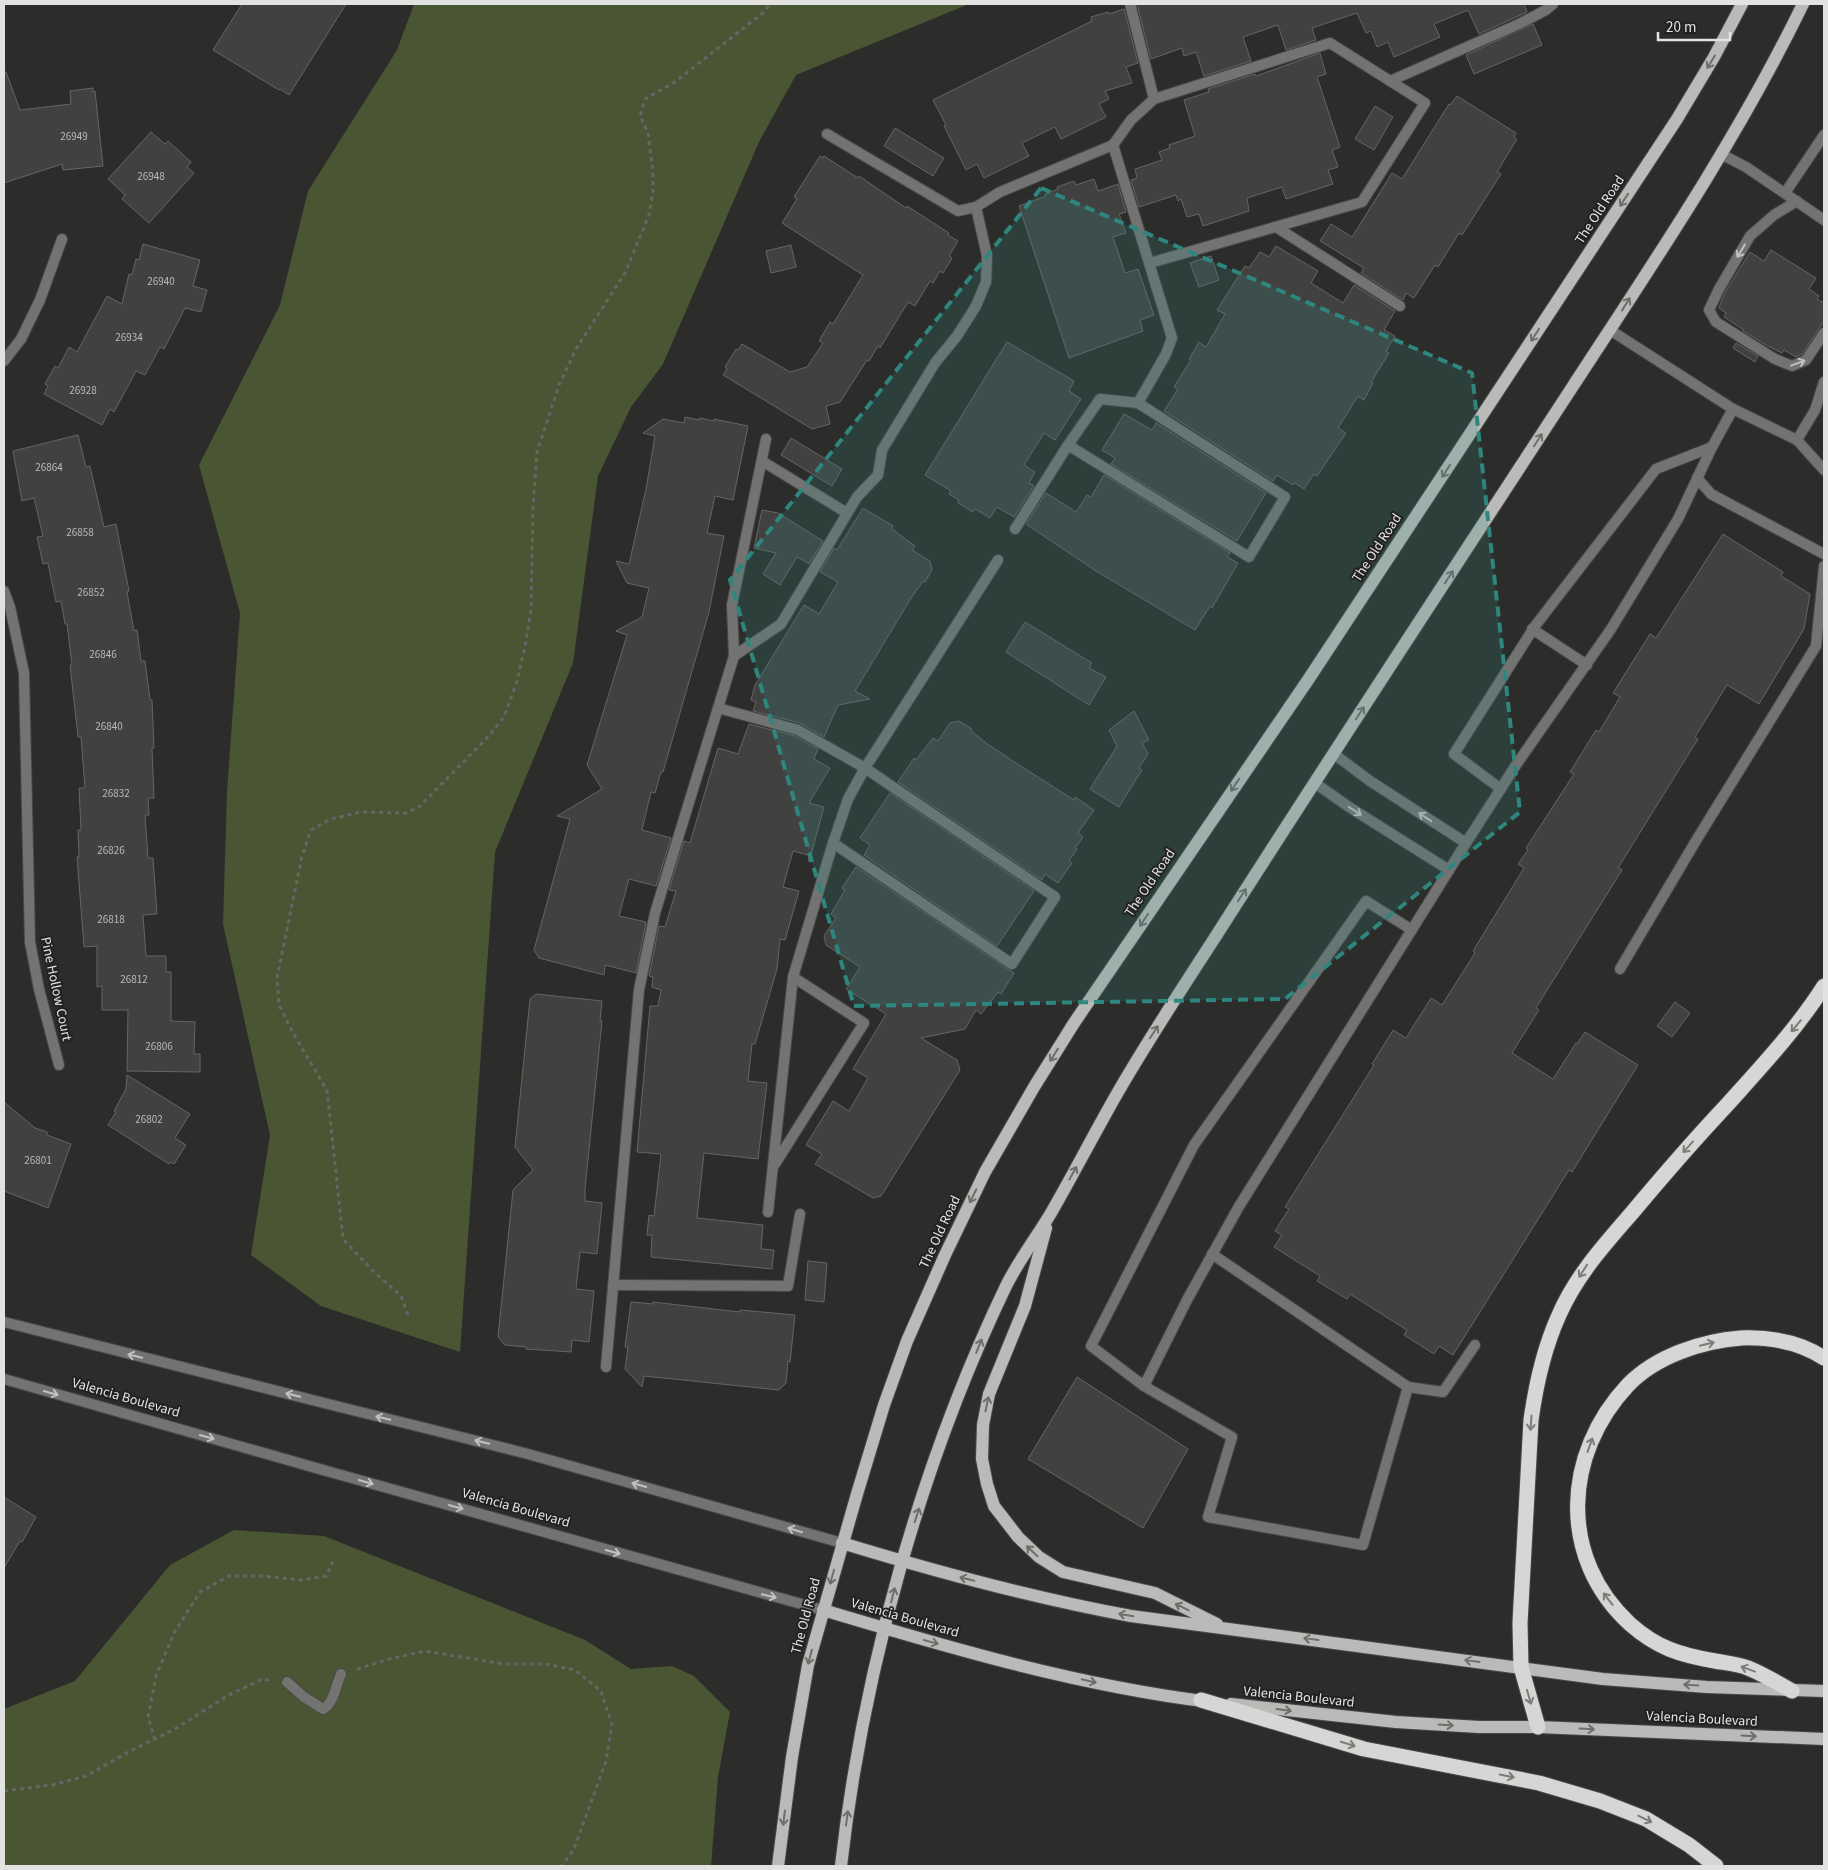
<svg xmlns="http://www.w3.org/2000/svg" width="1828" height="1870" font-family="'Source Sans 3',sans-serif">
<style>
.green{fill:#4a5534}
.building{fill:#414240;stroke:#656663}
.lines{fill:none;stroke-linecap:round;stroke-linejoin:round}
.service-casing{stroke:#494a48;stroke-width:12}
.minor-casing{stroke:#494a48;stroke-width:12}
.tertiary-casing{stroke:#494a48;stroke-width:12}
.primary-casing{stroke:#494a48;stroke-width:14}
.motorway-casing{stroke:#494a48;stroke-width:17}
.path{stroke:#666665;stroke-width:3;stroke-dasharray:4 4;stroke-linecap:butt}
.service{stroke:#737472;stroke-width:10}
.minor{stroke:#737472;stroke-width:10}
.tertiary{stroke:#737472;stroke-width:10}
.primary{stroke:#babbb8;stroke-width:12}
.motorway{stroke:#d6d7d4;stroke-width:15}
.tertiary-bridge-casing{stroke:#494a48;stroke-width:12;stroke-linecap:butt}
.tertiary-bridge{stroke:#737472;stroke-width:10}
.oneway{stroke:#6e6f6c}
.oneway2{stroke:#c1c1c0}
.oneway3{stroke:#7c7d7a}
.marked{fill:#2f867f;fill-opacity:0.2;stroke:#2f867f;stroke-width:4;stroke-dasharray:10 6;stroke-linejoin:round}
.labels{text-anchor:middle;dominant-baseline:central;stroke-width:4;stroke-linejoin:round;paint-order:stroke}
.number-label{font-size:11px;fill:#babab9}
.street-label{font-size:14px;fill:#e2e2e1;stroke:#222321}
</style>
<rect width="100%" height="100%" fill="#2c2d2b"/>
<g class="green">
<polygon points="414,4 969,4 796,75 759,142 663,364 631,407 598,476 573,663 495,852 460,1352 321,1306 251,1255 270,1135 223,924 227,791 240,613 199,465 280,305 308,191 397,50"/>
<polygon points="234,1530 324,1536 585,1640 631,1669 672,1666 694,1676 730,1712 718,1777 711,1866 4,1866 4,1709 75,1681 170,1565"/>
</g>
<g class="building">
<polygon points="242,4 346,4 289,95 280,89 279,90 213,50"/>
<polygon points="1137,4 1524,4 1527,12 1479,34 1468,10 1434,24 1440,37 1394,57 1388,42 1377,47 1371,31 1366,33 1357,13 1312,28 1316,40 1286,50 1278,25 1243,37 1251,61 1204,76 1196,52 1184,56 1182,48 1151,59"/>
<polygon points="1124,9 1138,63 1126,67 1132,83 1105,91 1109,99 1099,104 1106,117 1061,139 1055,127 1022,143 1029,156 984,178 977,164 966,170 944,126 946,125 933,100 1092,21 1091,17 1108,12 1109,14"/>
<polygon points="1533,24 1542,45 1474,74 1466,55"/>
<polygon points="1320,53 1326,74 1317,77 1340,147 1332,150 1338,167 1328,170 1333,184 1286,199 1282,187 1247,198 1249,211 1203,226 1199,214 1187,217 1181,199 1178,201 1176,195 1139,207 1131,180 1137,178 1135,169 1162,160 1159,152 1170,148 1169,145 1195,136 1184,100 1209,92 1208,89 1255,74 1256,76"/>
<polygon points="4,72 6,72 20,110 71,104 70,91 93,88 93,92 95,91 103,166 63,170 62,164 4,183"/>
<polygon points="1457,96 1516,133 1514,137 1517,139 1497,172 1501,174 1462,235 1459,233 1438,267 1435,265 1414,298 1406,293 1403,300 1361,273 1364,268 1320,241 1331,224 1352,237 1392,173 1402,179 1449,104 1450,105"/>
<polygon points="1375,106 1393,117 1374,150 1355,139"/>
<polygon points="895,128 944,158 933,176 884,146"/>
<polygon points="151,132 165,144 168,141 191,162 187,167 194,173 149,223 122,199 125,195 108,179"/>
<polygon points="820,156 823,158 824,156 858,178 859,176 906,208 907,206 949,233 948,235 958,241 949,256 952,258 943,273 940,271 933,283 930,281 915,306 908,302 880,348 878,346 869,361 867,360 840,402 826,406 830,424 812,429 723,375 727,369 725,367 736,349 738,350 742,344 790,372 807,367 823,343 819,341 830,322 833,324 863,275 782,223 797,199 794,197"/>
<polygon points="1094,179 1098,191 1118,184 1126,212 1119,214 1126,233 1113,237 1125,273 1138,269 1154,315 1140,320 1143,331 1069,358 1019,206 1046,196 1045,194 1058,189 1057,187 1074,181 1076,185"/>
<polygon points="143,244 200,260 193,286 207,290 201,312 185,308 164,349 160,347 145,375 136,371 114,412 110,409 102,425 44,394 48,386 45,384 55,366 58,368 69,347 77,352 107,296 122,304 129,274 132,275 136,259 139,260"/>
<polygon points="791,245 796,267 771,273 766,251"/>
<polygon points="1276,246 1318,271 1311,283 1343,303 1354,285 1395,311 1384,330 1395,336 1386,351 1389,353 1371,382 1373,383 1364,400 1358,396 1338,428 1346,433 1317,476 1314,474 1304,489 1295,483 1293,485 1277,475 1273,481 1164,411 1178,389 1174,387 1191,360 1189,359 1199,342 1206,347 1225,314 1217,310 1245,266 1249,268 1260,252 1269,257"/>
<polygon points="1771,250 1816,278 1809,289 1819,296 1817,299 1824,303 1824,321 1802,354 1796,357 1784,350 1782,353 1766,345 1743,331 1744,330 1724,317 1726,313 1719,308 1724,294 1750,252 1764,261"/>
<polygon points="1211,256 1219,280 1199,287 1190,263"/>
<polygon points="1007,342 1074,381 1069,391 1081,399 1055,440 1044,433 1024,465 1035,472 1029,483 1034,486 1014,517 997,507 990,518 975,509 973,512 958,503 959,500 949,494 951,491 925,475"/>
<polygon points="1736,343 1758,356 1755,362 1733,348"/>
<polygon points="1124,414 1152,430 1156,423 1266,493 1237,541 1111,464 1115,458 1102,450"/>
<polygon points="685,417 699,420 700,418 714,421 714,419 748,426 733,500 715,496 707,533 724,536 709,612 663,772 661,772 655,793 651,792 642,830 671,838 656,886 629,879 619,916 646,922 636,973 605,965 604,975 539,958 534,950 570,819 557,816 602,789 587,765 627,635 616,631 642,617 649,588 627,583 616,561 629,564 646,489 655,436 643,433 663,419 684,423"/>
<polygon points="78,435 86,467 90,466 104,527 116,524 129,591 127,592 134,631 137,630 141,661 145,661 150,700 152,700 154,748 152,748 154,798 148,798 149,815 145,815 148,858 153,858 157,914 143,915 146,956 166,956 166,972 171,972 171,1021 195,1022 194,1054 200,1054 200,1072 127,1071 128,1010 102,1010 102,986 97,987 97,946 84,947 77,857 79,857 78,830 81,830 79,788 85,788 81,737 78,737 70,665 72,665 67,624 65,624 61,601 56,602 48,563 43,564 37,537 43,536 34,498 22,501 13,451"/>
<polygon points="791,438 842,469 832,486 781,455"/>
<polygon points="1104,475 1230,553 1227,557 1238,563 1212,608 1210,606 1195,630 1096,571 1026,524 1046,493 1076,512 1087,495 1091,497"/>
<polygon points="863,508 893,526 892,529 915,546 912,550 930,561 932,570 925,582 923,581 911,598 855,691 870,699 838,705 824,737 800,723 753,711 756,702 751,700 755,685 804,605 819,614 838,582 820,572 834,548 837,550"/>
<polygon points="762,510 778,513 823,541 809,564 797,557 780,585 763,574 776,553 754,548"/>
<polygon points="1723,534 1783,572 1781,576 1810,594 1804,629 1759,704 1727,685 1695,737 1698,739 1618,868 1622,870 1536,1008 1539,1010 1512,1053 1553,1079 1576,1043 1577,1044 1585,1032 1638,1065 1572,1172 1569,1170 1453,1355 1439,1346 1434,1354 1404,1335 1407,1330 1350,1294 1347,1299 1317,1281 1320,1276 1274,1247 1282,1235 1275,1231 1289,1209 1285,1207 1374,1065 1372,1064 1393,1030 1406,1038 1431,998 1442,1005 1475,953 1473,951 1524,868 1518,864 1528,850 1526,848 1574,774 1570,772 1596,730 1599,732 1620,697 1613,693 1650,634 1656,638"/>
<polygon points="1025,622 1092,663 1089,668 1106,677 1089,705 1006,652"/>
<polygon points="1134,711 1149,740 1142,743 1148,754 1139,768 1142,770 1119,807 1090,789 1117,746 1109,730"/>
<polygon points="959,721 972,729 971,731 986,743 1019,765 1074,800 1075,797 1094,810 1078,833 1083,837 1075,848 1077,849 1069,861 1072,863 1058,883 1045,874 1042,880 898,782 914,758 916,760 933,738 938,741 950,723"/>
<polygon points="749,724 795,736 818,749 814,759 830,768 809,803 824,807 809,862 808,855 793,851 783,887 799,891 785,940 780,939 777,969 755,1044 752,1044 748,1081 767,1083 758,1159 704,1153 697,1218 763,1225 761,1249 774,1250 772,1269 651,1257 652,1235 647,1235 649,1215 654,1216 661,1154 637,1152 650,1006 658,1006 661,990 652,987 653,977 649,976 659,926 665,927 676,891 669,890 684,841 690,843 692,836 718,748 738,754"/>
<polygon points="890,793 1034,891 997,946 864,855 870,845 860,838"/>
<polygon points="856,867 1014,973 1001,994 998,992 981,1014 976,1010 965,1029 921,1038 957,1060 960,1070 881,1196 873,1198 815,1164 822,1154 806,1145 833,1101 849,1111 868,1078 853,1069 886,1014 846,989 860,967 826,945 824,936 836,918 831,914 845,890 842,888"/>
<polygon points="536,994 602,1001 600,1021 602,1021 585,1189 585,1201 602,1203 597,1254 580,1252 576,1289 594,1291 589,1342 572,1340 571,1352 526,1349 526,1347 505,1345 498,1337 513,1190 533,1170 515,1147 530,999"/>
<polygon points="1675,1002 1690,1013 1672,1037 1657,1026"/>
<polygon points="127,1075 190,1114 175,1138 186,1145 174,1164 171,1162 169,1164 108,1125 116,1112 114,1111 126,1089"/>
<polygon points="4,1102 35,1128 47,1132 47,1135 71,1144 48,1208 4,1191"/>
<polygon points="808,1261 827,1263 824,1302 805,1300"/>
<polygon points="631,1302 653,1304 653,1302 740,1312 740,1310 795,1315 790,1362 788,1361 786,1383 779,1390 644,1376 642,1387 625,1369 628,1347 625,1347"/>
<polygon points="1077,1377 1188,1449 1143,1528 1028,1459"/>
<polygon points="4,1497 36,1517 22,1542 20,1541 4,1568"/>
</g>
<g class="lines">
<defs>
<g id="service">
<polyline points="1130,4 1154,99"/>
<polyline points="1390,81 1519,24 1546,10 1553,4"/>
<polyline points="827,134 958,211 976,207 1000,192 1113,145 1131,120 1154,99 1330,43 1425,103 1362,202 1150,263"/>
<polyline points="1113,145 1172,338 1166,354 1138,403"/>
<polyline points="1721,154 1746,167 1824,220"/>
<polyline points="1785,193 1824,135"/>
<polyline points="1797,201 1774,215 1750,236 1719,289 1709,310 1716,322 1775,359 1792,366 1806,360 1824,333"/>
<polyline points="1276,227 1400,306"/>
<polyline points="1610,330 1733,409"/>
<polyline points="1824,382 1815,410 1797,440 1824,470"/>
<polyline points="762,461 847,513"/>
<polyline points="1697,478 1711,494 1824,554"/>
<polyline points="1015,529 1068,445 1100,399 1138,403 1285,497 1249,557 1068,445"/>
<polyline points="1532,629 1587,665"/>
<polyline points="734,656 781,624 857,497 878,475 882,450 935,363 957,336 976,306 986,282 987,256 976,207"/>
<polyline points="718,708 798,730 865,768 1055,897 1012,964 833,843"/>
<polyline points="1334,754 1370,781 1466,843"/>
<polyline points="1315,783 1349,807 1449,870"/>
<polyline points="1501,789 1454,754 1535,626 1656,469 1712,447"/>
<polyline points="1412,930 1366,901 1194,1145 1091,1346 1144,1386 1187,1300 1238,1208 1466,843 1516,765 1611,629 1678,519 1712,447 1733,409 1797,440"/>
<polyline points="1620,969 1697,839 1816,646 1824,566"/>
<polyline points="775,1164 864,1023 793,977"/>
<polyline points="768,1212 793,977 833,843 848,799 865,768 998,560"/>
<polyline points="613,1285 788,1286 800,1214"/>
<polyline points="606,1367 639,990 655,913 734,656 732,605 766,439"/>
<polyline points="1144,1386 1232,1437 1208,1517 1363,1545 1408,1387 1212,1254"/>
<polyline points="1408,1387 1443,1392 1475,1345"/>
<path d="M287 1682 304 1697 323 1709C334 1703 336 1685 341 1674"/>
</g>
<g id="minor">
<polyline points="4,361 21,339 40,300 62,239"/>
<polyline points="4,591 10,607 24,673 30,942 39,989 59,1065"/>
</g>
<g id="tertiary">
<polyline points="4,1322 340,1407"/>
<polyline points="4,1379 323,1470"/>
<polyline points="425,1428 528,1454 842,1543"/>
<polyline points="409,1494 823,1610"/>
</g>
<g id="primary">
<polyline points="1046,1228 1025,1306 989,1394 983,1425 982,1459 987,1484 994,1506 1018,1537 1039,1557 1063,1572 1155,1593 1217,1624"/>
<path d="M842 1543C937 1572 1033 1598 1131 1616L1603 1679 1707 1687 1824 1691"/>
<path d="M823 1610C950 1648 1079 1686 1211 1702"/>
<polyline points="1231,1704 1396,1722 1479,1727 1538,1727 1824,1739"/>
<polyline points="778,1866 792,1757 808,1665 857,1494 884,1405 907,1341 945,1255 985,1172 1034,1087 1074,1023 1308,680 1677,119 1714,57 1742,4"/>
<path d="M841 1866C863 1671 921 1463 1006 1286 1019 1260 1036 1238 1051 1213 1074 1173 1095 1132 1118 1092 1148 1040 1181 990 1214 939 1332 754 1453 570 1573 386 1654 262 1738 138 1803 4"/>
</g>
<g id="motorway">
<path d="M1792 1691C1778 1683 1763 1674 1748 1668 1738 1664 1726 1663 1715 1661 1680 1655 1657 1648 1630 1624 1558 1558 1563 1454 1628 1385 1656 1356 1702 1341 1741 1338 1769 1337 1800 1342 1824 1358"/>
<polyline points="1201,1700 1364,1749 1539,1783 1600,1801 1646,1819 1689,1845 1716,1866"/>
<path d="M1538 1727 1521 1667 1520 1623 1531 1420C1536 1384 1544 1348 1559 1315 1576 1276 1604 1245 1631 1214 1662 1177 1693 1141 1726 1106 1761 1067 1796 1030 1824 986"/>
</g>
</defs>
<use href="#service" class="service-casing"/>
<use href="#minor" class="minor-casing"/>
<use href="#tertiary" class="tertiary-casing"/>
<use href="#primary" class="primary-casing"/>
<use href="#motorway" class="motorway-casing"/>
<g class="path">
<polyline points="408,1315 401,1296 373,1271 343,1239 327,1090 293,1033 279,1005 277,978 302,856 311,830 331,819 360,812 406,813 419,807 486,739 504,717 517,681 525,647 531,609 533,508 537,452 559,385 576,349 625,273 649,215 653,192 653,173 648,133 640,116 645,99 675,82 764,12 770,4"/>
<polyline points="357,1669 389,1659 425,1651 504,1664 545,1664 575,1670 601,1691 612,1725 606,1761 574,1849 562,1866"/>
<polyline points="155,1740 148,1717 156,1676 174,1633 200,1592 229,1576 263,1576 302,1580 326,1576 333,1562"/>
<polyline points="4,1791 52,1785 86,1776 132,1750 175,1729 227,1696 262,1679 270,1680"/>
</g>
<use href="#service" class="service"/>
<use href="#minor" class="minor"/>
<use href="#tertiary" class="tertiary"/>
<use href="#primary" class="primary"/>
<use href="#motorway" class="motorway"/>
<defs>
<g id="tertiary-bridge">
<polyline points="340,1407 425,1428"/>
<polyline points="323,1470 409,1494"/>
</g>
</defs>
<use href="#tertiary-bridge" class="tertiary-bridge-casing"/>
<use href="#tertiary-bridge" class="tertiary-bridge"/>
</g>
<defs><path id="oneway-shaft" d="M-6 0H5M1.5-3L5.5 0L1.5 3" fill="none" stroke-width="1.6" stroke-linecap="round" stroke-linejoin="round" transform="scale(1.25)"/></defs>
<g class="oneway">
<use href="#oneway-shaft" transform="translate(1711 62) rotate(121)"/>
<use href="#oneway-shaft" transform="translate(1624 200) rotate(123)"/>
<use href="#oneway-shaft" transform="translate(1626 304) rotate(-58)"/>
<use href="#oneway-shaft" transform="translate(1535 335) rotate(123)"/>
<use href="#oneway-shaft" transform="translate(1538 440) rotate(-57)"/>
<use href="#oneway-shaft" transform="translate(1446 471) rotate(123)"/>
<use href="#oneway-shaft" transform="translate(1449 577) rotate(-57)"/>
<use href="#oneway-shaft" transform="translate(1360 713) rotate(-57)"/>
<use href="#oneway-shaft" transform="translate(1235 785) rotate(124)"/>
<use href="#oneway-shaft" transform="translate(1242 895) rotate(-57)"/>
<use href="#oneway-shaft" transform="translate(1144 920) rotate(124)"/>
<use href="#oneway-shaft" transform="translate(1154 1032) rotate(-57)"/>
<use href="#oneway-shaft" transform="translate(1054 1055) rotate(122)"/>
<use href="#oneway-shaft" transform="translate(1073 1173) rotate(-61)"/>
<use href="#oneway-shaft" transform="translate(973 1196) rotate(116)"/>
<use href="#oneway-shaft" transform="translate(979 1346) rotate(-68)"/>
<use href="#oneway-shaft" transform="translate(987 1404) rotate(-78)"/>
<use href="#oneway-shaft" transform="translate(917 1515) rotate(-72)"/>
<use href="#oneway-shaft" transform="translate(1032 1551) rotate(-136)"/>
<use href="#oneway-shaft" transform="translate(832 1577) rotate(106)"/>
<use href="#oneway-shaft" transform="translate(967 1579) rotate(-166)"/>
<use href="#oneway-shaft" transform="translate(893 1595) rotate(-75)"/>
<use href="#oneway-shaft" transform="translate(1182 1607) rotate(-154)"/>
<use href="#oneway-shaft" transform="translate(1126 1615) rotate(-170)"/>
<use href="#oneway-shaft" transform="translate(1311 1639) rotate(-172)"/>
<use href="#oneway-shaft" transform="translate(931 1642) rotate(15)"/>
<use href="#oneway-shaft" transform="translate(810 1657) rotate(105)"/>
<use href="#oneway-shaft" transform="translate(1472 1661) rotate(-172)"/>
<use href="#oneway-shaft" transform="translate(1089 1681) rotate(13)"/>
<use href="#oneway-shaft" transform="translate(1691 1685) rotate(-176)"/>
<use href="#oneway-shaft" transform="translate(1284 1710) rotate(7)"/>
<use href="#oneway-shaft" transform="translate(1446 1725) rotate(4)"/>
<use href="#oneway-shaft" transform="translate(1587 1729) rotate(3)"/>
<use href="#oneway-shaft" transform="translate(1749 1736) rotate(3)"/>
<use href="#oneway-shaft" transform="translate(784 1818) rotate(97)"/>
<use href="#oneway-shaft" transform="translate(847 1818) rotate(-82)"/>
</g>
<g class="oneway2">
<use href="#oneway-shaft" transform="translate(1741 251) rotate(121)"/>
<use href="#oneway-shaft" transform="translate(1798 363) rotate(-20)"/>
<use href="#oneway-shaft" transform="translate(1355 811) rotate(33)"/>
<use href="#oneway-shaft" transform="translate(1425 817) rotate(-147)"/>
<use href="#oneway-shaft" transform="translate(135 1356) rotate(-166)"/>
<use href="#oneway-shaft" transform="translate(51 1393) rotate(16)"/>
<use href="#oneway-shaft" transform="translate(293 1395) rotate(-166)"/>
<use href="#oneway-shaft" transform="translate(383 1418) rotate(-166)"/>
<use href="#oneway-shaft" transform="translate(207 1437) rotate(16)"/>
<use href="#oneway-shaft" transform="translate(482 1442) rotate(-166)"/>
<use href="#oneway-shaft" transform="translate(366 1482) rotate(16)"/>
<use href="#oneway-shaft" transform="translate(639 1485) rotate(-164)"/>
<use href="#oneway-shaft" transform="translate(456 1507) rotate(16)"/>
<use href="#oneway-shaft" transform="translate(795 1530) rotate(-163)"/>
<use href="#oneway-shaft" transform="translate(613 1552) rotate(16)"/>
<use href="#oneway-shaft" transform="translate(769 1596) rotate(14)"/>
</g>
<g class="oneway3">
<use href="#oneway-shaft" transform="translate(1796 1026) rotate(130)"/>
<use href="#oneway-shaft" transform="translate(1688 1147) rotate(132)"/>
<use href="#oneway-shaft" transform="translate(1583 1271) rotate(123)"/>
<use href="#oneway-shaft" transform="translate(1707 1344) rotate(-14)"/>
<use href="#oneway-shaft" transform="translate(1531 1423) rotate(94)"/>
<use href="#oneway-shaft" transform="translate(1590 1445) rotate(-70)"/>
<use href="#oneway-shaft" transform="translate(1608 1599) rotate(-128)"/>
<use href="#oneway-shaft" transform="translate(1748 1669) rotate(-160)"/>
<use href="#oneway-shaft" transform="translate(1529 1697) rotate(74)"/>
<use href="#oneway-shaft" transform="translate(1348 1744) rotate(17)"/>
<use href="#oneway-shaft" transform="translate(1507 1776) rotate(12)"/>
<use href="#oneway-shaft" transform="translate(1645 1819) rotate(26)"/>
</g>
<path class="marked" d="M1041 188 1472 373 1520 812 1285 999 854 1006 730 580Z"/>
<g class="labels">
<g class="number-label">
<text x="74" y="136">26949</text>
<text x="151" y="176">26948</text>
<text x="161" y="281">26940</text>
<text x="129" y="337">26934</text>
<text x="83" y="390">26928</text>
<text x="49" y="467">26864</text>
<text x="80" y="532">26858</text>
<text x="91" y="592">26852</text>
<text x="103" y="654">26846</text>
<text x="109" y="726">26840</text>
<text x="116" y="793">26832</text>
<text x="111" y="850">26826</text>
<text x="111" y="919">26818</text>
<text x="134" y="979">26812</text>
<text x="159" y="1046">26806</text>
<text x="149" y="1119">26802</text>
<text x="38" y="1160">26801</text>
</g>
<g class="street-label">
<text transform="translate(1600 210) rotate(-57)">The Old Road</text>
<text transform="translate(1377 548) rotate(-57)">The Old Road</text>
<text transform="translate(1150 883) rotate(-56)">The Old Road</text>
<text transform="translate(56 989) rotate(78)">Pine Hollow Court</text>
<text transform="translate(940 1232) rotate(-65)">The Old Road</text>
<text transform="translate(126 1398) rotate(16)">Valencia Boulevard</text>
<text transform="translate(516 1508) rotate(16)">Valencia Boulevard</text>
<text transform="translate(806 1616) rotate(-75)">The Old Road</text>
<text transform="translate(905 1618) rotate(16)">Valencia Boulevard</text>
<text transform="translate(1299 1697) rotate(6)">Valencia Boulevard</text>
<text transform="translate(1702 1719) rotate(3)">Valencia Boulevard</text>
</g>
</g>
<rect width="1828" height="1870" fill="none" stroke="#e2e2e1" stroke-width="10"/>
<path d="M1658 32v8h72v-8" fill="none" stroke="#e2e2e1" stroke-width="2.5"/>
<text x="1666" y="32" font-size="15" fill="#e2e2e1" stroke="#222321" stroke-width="4" paint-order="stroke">20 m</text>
</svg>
